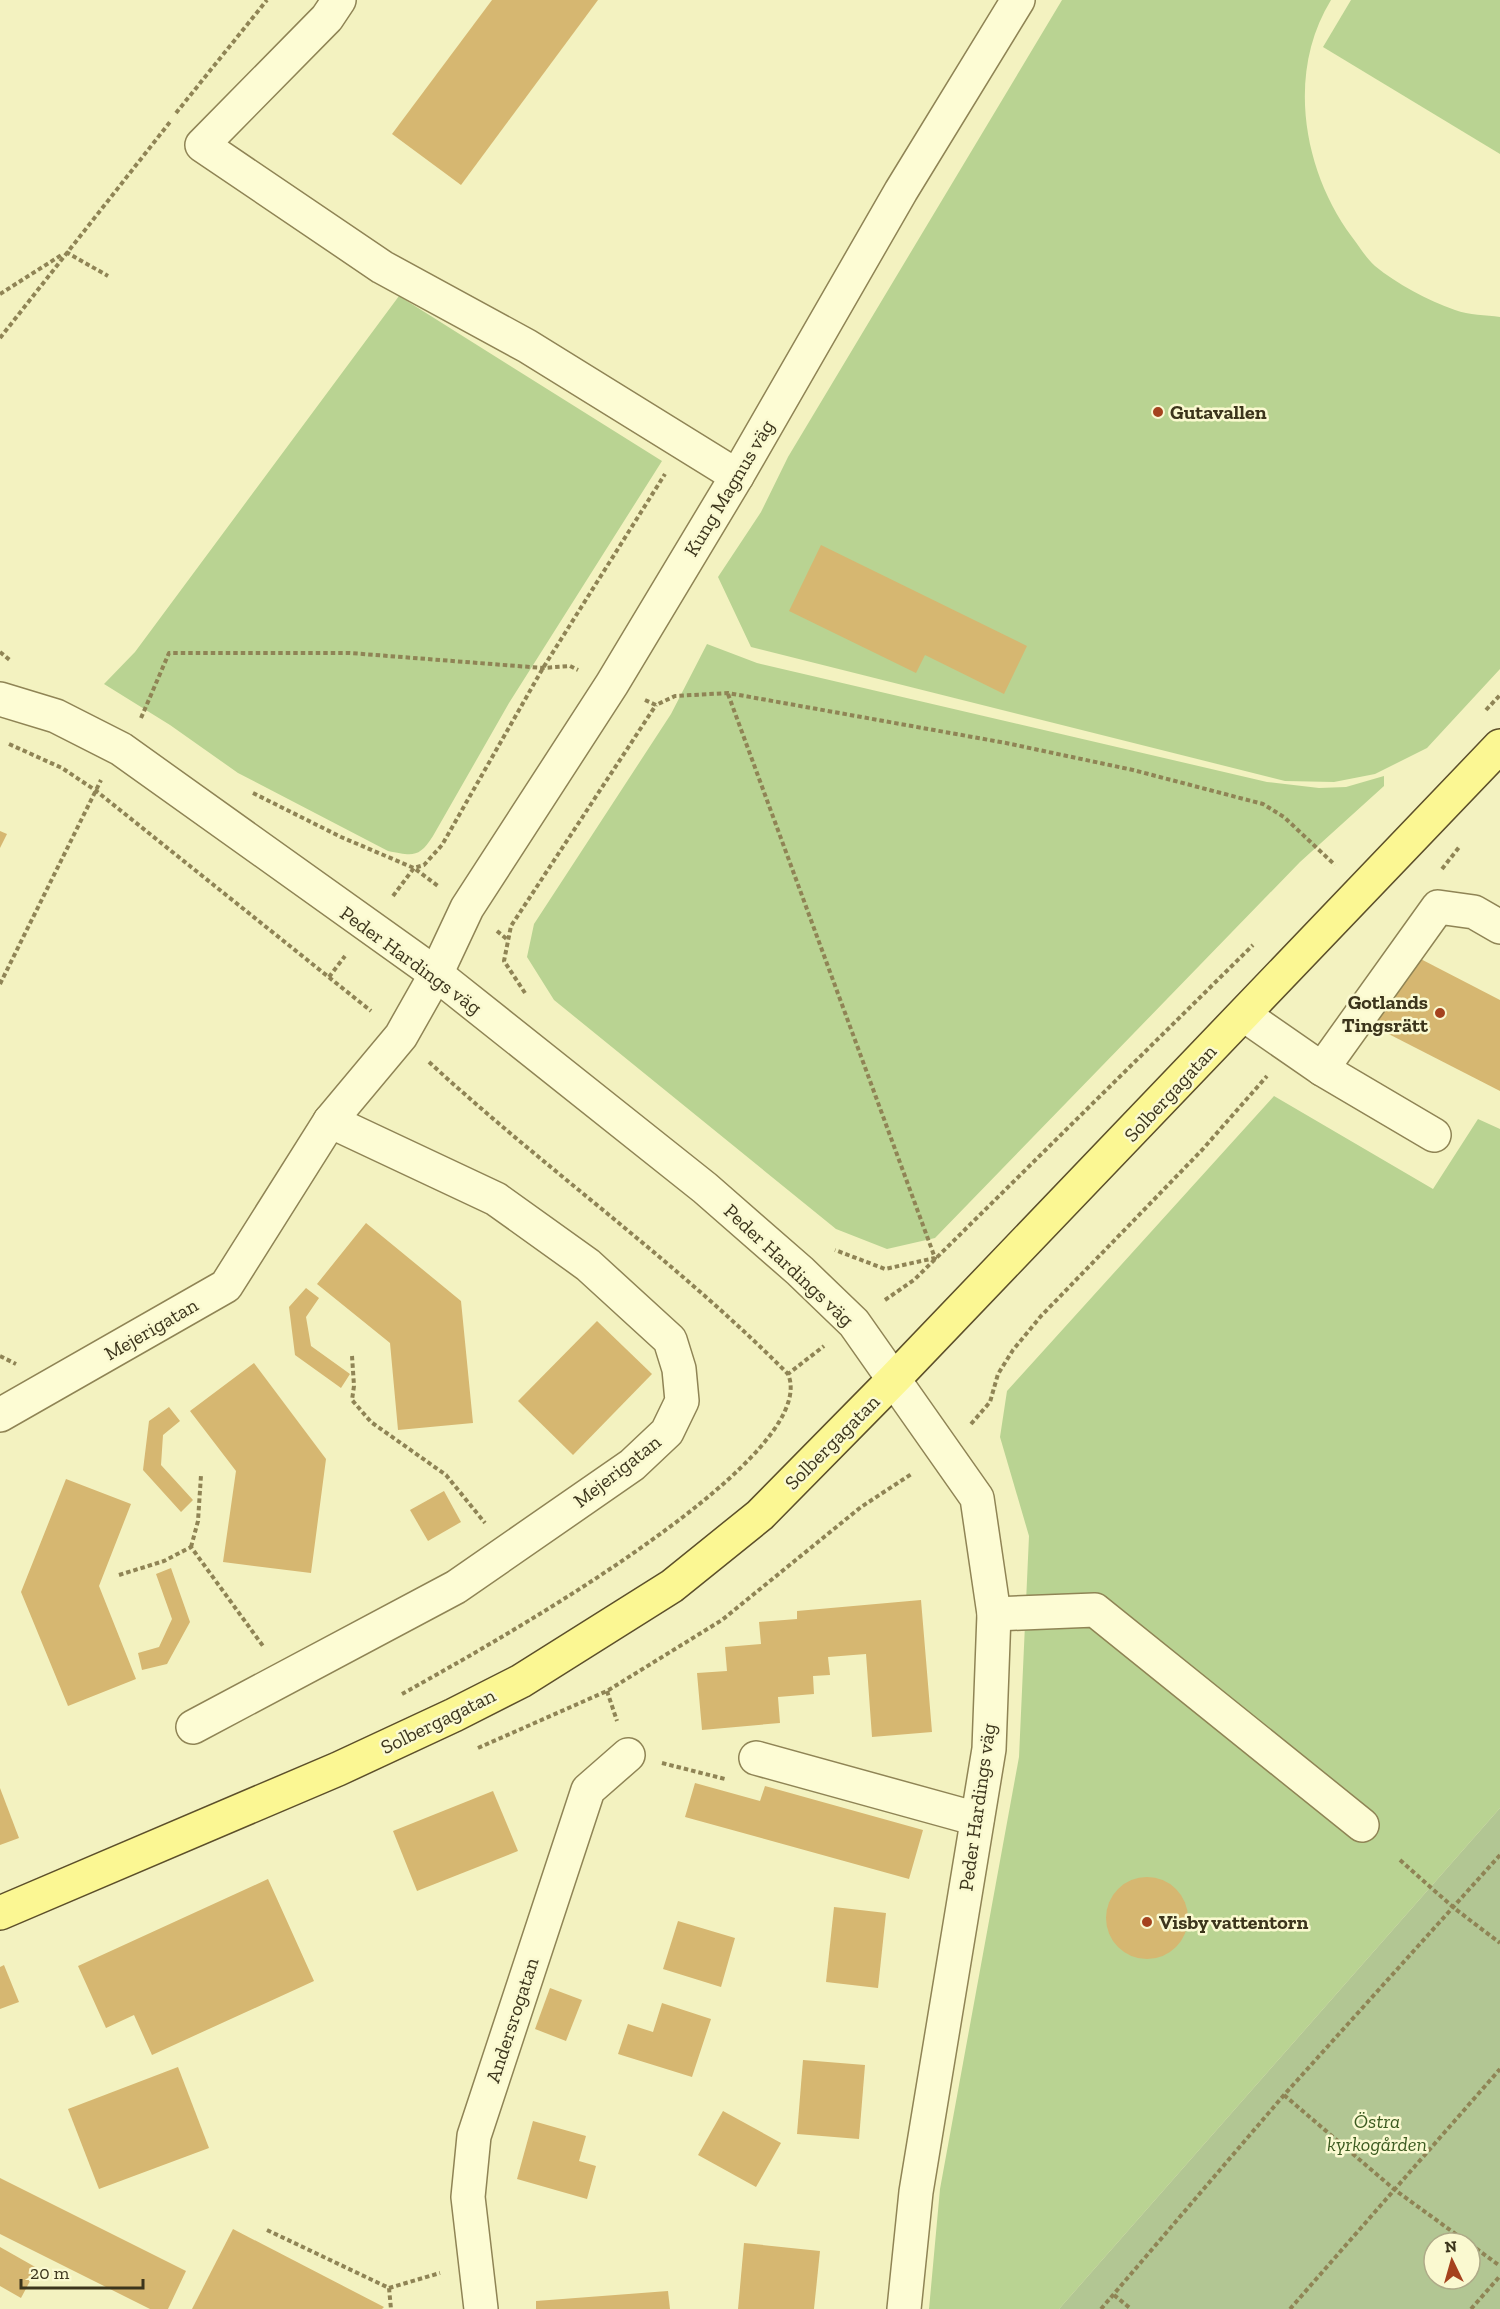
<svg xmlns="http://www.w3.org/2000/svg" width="1500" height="2309" font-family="'Zilla Slab',serif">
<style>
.green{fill:#b9d392}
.cemetery{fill:#b2c693;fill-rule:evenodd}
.building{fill:#d6b771}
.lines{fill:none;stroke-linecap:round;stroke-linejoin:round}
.minor-casing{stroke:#8f8455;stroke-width:36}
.major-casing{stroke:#5c4f2a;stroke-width:36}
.path{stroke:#8f8455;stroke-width:4;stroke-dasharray:4.5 3;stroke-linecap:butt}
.minor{stroke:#fdfcd4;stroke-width:33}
.major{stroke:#fbf793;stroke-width:33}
.poi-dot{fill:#a5421e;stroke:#faf9d0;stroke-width:2}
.labels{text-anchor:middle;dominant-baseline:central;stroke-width:5;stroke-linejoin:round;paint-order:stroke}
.poi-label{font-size:20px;font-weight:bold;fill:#3c351c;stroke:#faf9d0;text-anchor:start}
.street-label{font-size:20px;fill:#3c351c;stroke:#faf9d0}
.park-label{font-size:20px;font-style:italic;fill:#3c5b20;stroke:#faf9d0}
</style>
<rect width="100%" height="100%" fill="#f3f2c0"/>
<g class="green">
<path d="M1062 0H1331C1286 73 1303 171 1352 237 1359 246 1366 258 1375 266 1397 284 1427 300 1455 310 1469 315 1486 315 1500 317V669L1427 748 1375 774 1334 782 1285 781 751 647 718 577 761 512 788 457Z"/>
<polygon points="1351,0 1500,0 1500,154 1323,47"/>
<path d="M399 296 662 461 509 703 433 836C419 858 413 856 388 851L238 773 170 725 104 684 135 652Z"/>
<polygon points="707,644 757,663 1267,782 1319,788 1346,787 1384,776 1384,786 1300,862 935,1238 887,1249 836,1229 554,1000 527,957 534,924 671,714"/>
<polygon points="1274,1096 1433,1189 1478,1119 1500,1129 1500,1808 1059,2309 929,2309 940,2189 1019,1757 1029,1536 1000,1437 1007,1391"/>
</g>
<path class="cemetery" d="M1500 1808V2309H1059ZM1434 2243H1470V2279H1434Z"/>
<g class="building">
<polygon points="492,0 598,0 461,185 392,134"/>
<polygon points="821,545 1027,646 1004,694 925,655 916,673 789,611"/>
<polygon points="0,831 7,834 0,848"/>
<polygon points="1411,954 1500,1000 1500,1091 1373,1026"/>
<polygon points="366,1223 461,1301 473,1423 398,1430 390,1343 317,1284"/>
<polygon points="306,1288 319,1298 306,1317 311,1346 350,1374 341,1388 295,1355 289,1307"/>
<polygon points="597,1321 652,1374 573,1455 518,1401"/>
<polygon points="254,1363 326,1459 311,1573 223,1562 236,1471 190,1411"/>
<polygon points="169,1407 180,1421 163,1435 161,1465 193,1500 181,1512 143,1470 149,1421"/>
<polygon points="66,1479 131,1504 99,1586 136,1679 68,1706 21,1592"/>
<polygon points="444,1491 461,1522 428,1541 410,1510"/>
<polygon points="171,1568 190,1622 167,1664 142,1670 138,1653 159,1647 172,1619 156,1574"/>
<polygon points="921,1600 932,1732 872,1737 866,1654 828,1657 830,1675 813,1676 814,1694 778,1697 780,1723 702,1730 697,1673 727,1671 725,1647 761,1644 759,1622 797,1619 797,1611"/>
<polygon points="695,1783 760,1801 765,1786 923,1830 909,1879 685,1817"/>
<polygon points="0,1788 19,1838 0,1845"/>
<polygon points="493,1791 518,1851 417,1891 393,1831"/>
<circle cx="1147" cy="1918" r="41"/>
<polygon points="268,1879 314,1981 152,2055 134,2015 106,2028 78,1966"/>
<polygon points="834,1907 886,1913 878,1988 826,1982"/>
<polygon points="678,1921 735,1938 721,1987 663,1969"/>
<polygon points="4,1965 19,2002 0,2009 0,1967"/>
<polygon points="550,1988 582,2000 566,2041 535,2029"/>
<polygon points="662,2003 711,2019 692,2077 618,2054 628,2024 653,2032"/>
<polygon points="803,2060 865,2065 859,2139 797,2134"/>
<polygon points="178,2067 209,2148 99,2189 68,2109"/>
<polygon points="723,2111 781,2143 756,2187 698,2155"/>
<polygon points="533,2121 586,2136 579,2161 596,2166 587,2199 517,2179"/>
<polygon points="0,2178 186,2271 168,2309 150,2309 0,2234"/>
<polygon points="233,2229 384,2307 382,2309 192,2309"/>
<polygon points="744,2243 820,2251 814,2309 738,2309"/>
<polygon points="0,2247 37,2268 21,2298 0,2286"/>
<polygon points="668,2291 670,2309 536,2309 536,2301"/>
</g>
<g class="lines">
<defs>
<g id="minor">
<polyline points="339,0 327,18 202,145 382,267 527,346 737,476"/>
<polyline points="0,699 56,716 121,749 436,974 705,1188 800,1271 854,1323 977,1498 994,1614 989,1749 916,2192 904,2309"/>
<polyline points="1244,1015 1322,1069"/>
<polyline points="1434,1135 1322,1069 1438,907 1474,912 1500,927"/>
<polyline points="0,1415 226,1286 330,1121 401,1036 436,974 467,908 612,684 737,476 901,191 1018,0"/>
<polyline points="994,1614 1095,1610 1362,1825"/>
<polyline points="193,1727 456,1587 632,1465 667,1432 682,1401 679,1369 670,1340 588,1265 496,1199 330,1121"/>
<polyline points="756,1758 977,1819"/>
<polyline points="481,2309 468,2197 474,2136 588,1790 628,1755"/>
</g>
<polyline id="major" points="0,1913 338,1769 454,1715 521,1681 672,1586 760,1515 894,1379 1500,746"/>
</defs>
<use href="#minor" class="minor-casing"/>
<use href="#major" class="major-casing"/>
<g class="path">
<polyline points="176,113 267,0"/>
<polyline points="66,252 108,276"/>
<polyline points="0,294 63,254"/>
<polyline points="0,338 170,122"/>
<polyline points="0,652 11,661"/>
<polyline points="728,694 935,1258 885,1269 835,1250"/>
<polyline points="645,700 656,705 675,696 728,693 1006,743 1133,770 1263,804 1284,817 1335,865"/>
<polyline points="1486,710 1500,695"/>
<polyline points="141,718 169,653 350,653 543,668 570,666 578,670"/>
<polyline points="9,744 62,768 95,790 371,1011"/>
<polyline points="253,793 341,837 414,868 438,886"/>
<polyline points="1442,869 1460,846"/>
<polyline points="393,896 414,868 424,865 442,845 543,668 665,474"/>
<polyline points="497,931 508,940"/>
<polyline points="329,977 345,956"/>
<polyline points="0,984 101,780"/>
<polyline points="525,993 504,961 511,926 656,705"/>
<path d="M429 1062C545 1169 676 1261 788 1374"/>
<polyline points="885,1300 914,1280 1253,945"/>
<polyline points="0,1356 16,1364"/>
<polyline points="352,1356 354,1386 352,1400 371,1422 446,1475 485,1523"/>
<polyline points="971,1424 990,1402 998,1374 1013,1350 1041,1316 1202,1150 1267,1076"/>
<polyline points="191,1547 198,1521 201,1475"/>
<polyline points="119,1575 164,1561 191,1547 263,1646"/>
<polyline points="607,1691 617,1721"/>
<path d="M402 1694C470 1656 825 1461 788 1374L824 1346"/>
<polyline points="478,1748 607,1691 722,1620 861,1507 913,1473"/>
<polyline points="662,1763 725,1779"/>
<polyline points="1400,1860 1454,1908 1500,1943"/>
<polyline points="1284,2095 1395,2190 1468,2243"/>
<polyline points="267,2230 389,2288 391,2309"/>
<polyline points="1470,2244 1500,2266"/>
<polyline points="389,2288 440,2273"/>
<polyline points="1114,2295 1131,2309"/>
<polyline points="1101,2309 1284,2095 1500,1855"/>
<polyline points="1290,2309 1500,2069"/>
<polyline points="1471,2309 1500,2276"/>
</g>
<use href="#minor" class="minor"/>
<use href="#major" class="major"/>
</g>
<g class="poi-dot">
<circle cx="1158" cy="412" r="6"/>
<circle cx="1440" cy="1013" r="6"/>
<circle cx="1147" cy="1922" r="6"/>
</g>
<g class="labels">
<g class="poi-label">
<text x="1170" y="412">Gutavallen</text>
<text x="1428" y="1002" text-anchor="end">Gotlands<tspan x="1428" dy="23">Tingsrätt</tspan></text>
<text x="1159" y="1922">Visby vattentorn</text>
</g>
<g class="street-label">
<text transform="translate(729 488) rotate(-59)">Kung Magnus väg</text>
<text transform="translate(411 960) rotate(36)">Peder Hardings väg</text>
<text transform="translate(1170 1093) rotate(-47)">Solbergagatan</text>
<text transform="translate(789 1265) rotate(43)">Peder Hardings väg</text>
<text transform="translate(151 1329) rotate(-30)">Mejerigatan</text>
<text transform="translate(832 1442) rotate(-45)">Solbergagatan</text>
<text transform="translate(617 1471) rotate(-38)">Mejerigatan</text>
<text transform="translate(438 1721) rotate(-26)">Solbergagatan</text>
<text transform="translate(977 1807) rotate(-82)">Peder Hardings väg</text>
<text transform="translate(512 2020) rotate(-72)">Andersrogatan</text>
</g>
<g class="park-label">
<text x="1377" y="2121">Östra<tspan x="1377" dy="23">kyrkogården</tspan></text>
</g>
</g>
<g transform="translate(1452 2261) rotate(355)"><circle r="28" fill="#faf9d0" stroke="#aeab88" stroke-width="1.5"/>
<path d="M0-4.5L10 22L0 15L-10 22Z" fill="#a5421e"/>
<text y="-9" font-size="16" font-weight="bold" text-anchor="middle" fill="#3c351c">N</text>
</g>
<path d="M21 2279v9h122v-9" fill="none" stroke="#3c351c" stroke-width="3"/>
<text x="30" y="2279" font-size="18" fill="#3c351c" stroke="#faf9d0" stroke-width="4.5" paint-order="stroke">20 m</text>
</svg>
